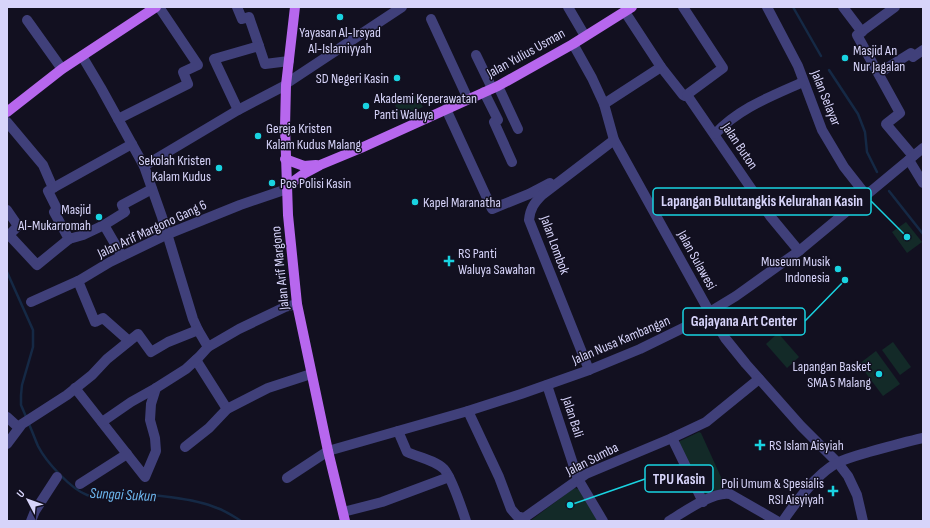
<svg xmlns="http://www.w3.org/2000/svg" width="930" height="528" font-family="'Sofia Sans Condensed',sans-serif">
<style>
.green{fill:#132a28}
.lines{fill:none;stroke-linecap:round;stroke-linejoin:round}
.stream{stroke:#152945;stroke-width:2.5}
.minor{stroke:#40407a;stroke-width:10}
.major{stroke:#b767ee;stroke-width:10}
.poi-dot{fill:#19d3e1;stroke:#121020;stroke-width:1.5}
.labels{text-anchor:middle;dominant-baseline:central;stroke-width:3;stroke-linejoin:round;paint-order:stroke}
.poi-label{font-size:14px;fill:#d7d4fa;stroke:#121020;text-anchor:start}
.street-label{font-size:14px;fill:#d7d4fa;stroke:#121020}
.water-label{font-size:15px;font-style:italic;fill:#6db7ef;stroke:#121020}
.leader{fill:none;stroke:#19d3e1;stroke-width:1.5}
.callout-dot{fill:#19d3e1;stroke:#121020;stroke-width:1.5}
.callout{fill:#121020;stroke:#19d3e1;stroke-width:1.5}
.callout-label{font-size:15px;text-anchor:middle;font-weight:bold;fill:#d7d4fa}
</style>
<rect width="100%" height="100%" fill="#121020"/>
<g class="green">
<polygon points="417,95 423,107 400,117 395,105"/>
<polygon points="906,222 922,242 907,253 892,232"/>
<polygon points="778,333 799,357 787,368 766,344"/>
<polygon points="893,342 911,367 900,375 882,350"/>
<polygon points="876,351 900,384 883,396 859,364"/>
<polygon points="699,432 701,433 725,486 724,488 706,496 679,443 680,441"/>
<polygon points="574,488 579,489 598,521 530,521"/>
</g>
<g class="lines">
<g class="stream">
<polyline points="793,7 821,56"/>
<polyline points="829,70 858,114 865,132 867,152 877,172"/>
<polyline points="889,191 923,234"/>
<polyline points="7,272 33,330 33,347 22,385 21,395 21,405 27,419"/>
<path d="M29 424C32 431 35 439 38 446 46 462 71 489 87 495 98 499 112 494 124 494 149 494 194 498 217 508 226 511 233 516 241 521"/>
</g>
<g class="minor">
<polyline points="237,7 242,19 249,17 259,46"/>
<polyline points="568,7 585,36"/>
<polyline points="767,7 798,66 822,130 844,167 866,195"/>
<polyline points="843,7 862,32"/>
<polyline points="895,7 857,35 900,113 886,124 913,156"/>
<polyline points="625,12 661,67 683,95 685,96 723,68 683,7"/>
<polyline points="431,19 468,99"/>
<polyline points="27,20 62,69"/>
<polyline points="573,44 592,78 604,104 614,140 710,313 725,338 746,364 801,426 838,463 848,476 857,495 863,521"/>
<polyline points="476,55 492,88"/>
<polyline points="82,56 101,88 144,166 162,217 193,319 198,330 208,347"/>
<polyline points="879,73 911,53 913,57 923,50"/>
<polyline points="287,83 402,7"/>
<polyline points="498,86 518,129"/>
<polyline points="484,92 498,120 494,122 512,162"/>
<polyline points="687,95 770,216 799,251"/>
<polyline points="604,104 661,67"/>
<polyline points="446,109 492,209 529,194 550,183"/>
<polyline points="238,110 214,59 259,46 265,64 289,61"/>
<polyline points="118,119 188,84 183,72 198,65 159,7"/>
<polyline points="7,122 43,165 53,188 48,191 57,209 54,212 69,239 83,235 104,225"/>
<path d="M715 134C739 108 772 96 803 82"/>
<polyline points="909,160 923,183"/>
<polyline points="144,166 238,110 286,85"/>
<polyline points="53,188 132,144"/>
<polyline points="7,210 18,226 9,235 37,265 69,239"/>
<polyline points="122,256 104,225 125,212 122,205 152,189"/>
<polyline points="78,281 95,322 103,318 129,341"/>
<polyline points="31,302 80,280 110,262 168,234 240,205 287,189"/>
<polyline points="196,360 227,409"/>
<path d="M589 370 529 220C530 209 534 203 542 195L614 140"/>
<polyline points="547,385 578,479 603,521"/>
<polyline points="75,388 145,477 156,451 155,438 150,420 151,404 156,388"/>
<polyline points="468,411 499,477 511,509 517,516 524,518 586,474 672,438 706,422 759,379"/>
<polyline points="7,417 18,427"/>
<polyline points="102,422 131,402 156,388 186,369 199,357 208,347 239,329 285,307 297,304"/>
<path d="M398 431 407 452C418 457 435 460 444 469 452 478 462 509 466 521"/>
<polyline points="672,438 703,502"/>
<polyline points="7,444 22,424 67,395 92,375 107,359 138,334 151,352 168,342 198,330"/>
<polyline points="185,447 209,428 227,409 268,388 311,374"/>
<polyline points="287,478 328,451 468,411 521,394 589,370 640,349 685,327 736,296 799,251 923,148"/>
<polyline points="80,484 127,454"/>
<polyline points="343,512 382,502 449,477"/>
<polyline points="31,521 35,511 57,477"/>
<path d="M669 521C684 512 713 491 730 494L777 521"/>
<path d="M783 521C796 502 816 474 837 463 847 458 859 455 869 452 887 447 905 442 923 438"/>
</g>
<g class="major">
<polyline points="295,7 286,85 285,127 288,215 297,304 328,451 345,521"/>
<polyline points="7,112 62,69 156,7"/>
<polyline points="285,159 304,166 316,165"/>
<polyline points="287,186 305,173 320,165 361,148 498,86 573,44 632,7"/>
</g>
</g>
<g class="poi-dot">
<circle cx="340" cy="17" r="4"/>
<circle cx="845" cy="58" r="4"/>
<circle cx="397" cy="78" r="4"/>
<circle cx="366" cy="106" r="4"/>
<circle cx="258" cy="136" r="4"/>
<circle cx="219" cy="168" r="4"/>
<circle cx="272" cy="183" r="4"/>
<circle cx="415" cy="202" r="4"/>
<circle cx="99" cy="217" r="4"/>
<path d="M447 255h4v4h4v4h-4v4h-4v-4h-4v-4h4z"/>
<circle cx="838" cy="269" r="4"/>
<circle cx="879" cy="374" r="4"/>
<path d="M758 439h4v4h4v4h-4v4h-4v-4h-4v-4h4z"/>
<path d="M831 485h4v4h4v4h-4v4h-4v-4h-4v-4h4z"/>
</g>
<g class="labels">
<g class="poi-label">
<text x="340" y="32" text-anchor="middle">Yayasan Al-Irsyad<tspan x="340" dy="16">Al-Islamiyyah</tspan></text>
<text x="853" y="50">Masjid An<tspan x="853" dy="16">Nur Jagalan</tspan></text>
<text x="389" y="78" text-anchor="end">SD Negeri Kasin</text>
<text x="374" y="98">Akademi Keperawatan<tspan x="374" dy="16">Panti Waluya</tspan></text>
<text x="266" y="128">Gereja Kristen<tspan x="266" dy="16">Kalam Kudus Malang</tspan></text>
<text x="211" y="160" text-anchor="end">Sekolah Kristen<tspan x="211" dy="16">Kalam Kudus</tspan></text>
<text x="280" y="183">Pos Polisi Kasin</text>
<text x="423" y="202">Kapel Maranatha</text>
<text x="91" y="209" text-anchor="end">Masjid<tspan x="91" dy="16">Al-Mukarromah</tspan></text>
<text x="458" y="253">RS Panti<tspan x="458" dy="16">Waluya Sawahan</tspan></text>
<text x="830" y="261" text-anchor="end">Museum Musik<tspan x="830" dy="16">Indonesia</tspan></text>
<text x="871" y="366" text-anchor="end">Lapangan Basket<tspan x="871" dy="16">SMA 5 Malang</tspan></text>
<text x="769" y="445">RS Islam Aisyiah</text>
<text x="824" y="483" text-anchor="end">Poli Umum &amp; Spesialis<tspan x="824" dy="16">RSI Aisyiyah</tspan></text>
</g>
<g class="street-label">
<text transform="translate(526 53) rotate(-29)">Jalan Yulius Usman</text>
<text transform="translate(826 98) rotate(68)">Jalan Selayar</text>
<text transform="translate(740 146) rotate(56)">Jalan Buton</text>
<text transform="translate(152 229) rotate(-25)">Jalan Arif Margono Gang 6</text>
<text transform="translate(555 245) rotate(70)">Jalan Lombok</text>
<text transform="translate(697 260) rotate(61)">Jalan Sulawesi</text>
<text transform="translate(280 268) rotate(-96)">Jalan Arif Margono</text>
<text transform="translate(621 340) rotate(-23)">Jalan Nusa Kambangan</text>
<text transform="translate(573 417) rotate(72)">Jalan Bali</text>
<text transform="translate(592 459) rotate(-27)">Jalan Sumba</text>
</g>
<g class="water-label">
<text transform="translate(123 495) rotate(3)">Sungai Sukun</text>
</g>
</g>
<path class="leader" d="M907 237L871 201M845 280L805 321M570 505L645 479"/>
<g class="callout-dot">
<circle cx="907" cy="237" r="4"/>
<circle cx="845" cy="280" r="4"/>
<circle cx="570" cy="505" r="4"/>
</g>
<g class="callout">
<rect x="653" y="188" width="218" height="27" rx="4"/>
<rect x="683" y="308" width="122" height="27" rx="4"/>
<rect x="645" y="465" width="68" height="27" rx="4"/>
</g>
<g class="callout-label">
<text x="762" y="206">Lapangan Bulutangkis Kelurahan Kasin</text>
<text x="744" y="326">Gajayana Art Center</text>
<text x="679" y="484">TPU Kasin</text>
</g>
<rect width="930" height="528" fill="none" stroke="#d7d4fa" stroke-width="16"/>
<g transform="translate(28 500) rotate(311)" stroke="#121020" stroke-width="3" paint-order="stroke">
<path d="M0-3L7 15L0 10L-7 15Z" fill="#d7d4fa"/>
<text y="-6" font-size="11" font-weight="bold" text-anchor="middle" fill="#d7d4fa">U</text>
</g>
</svg>
